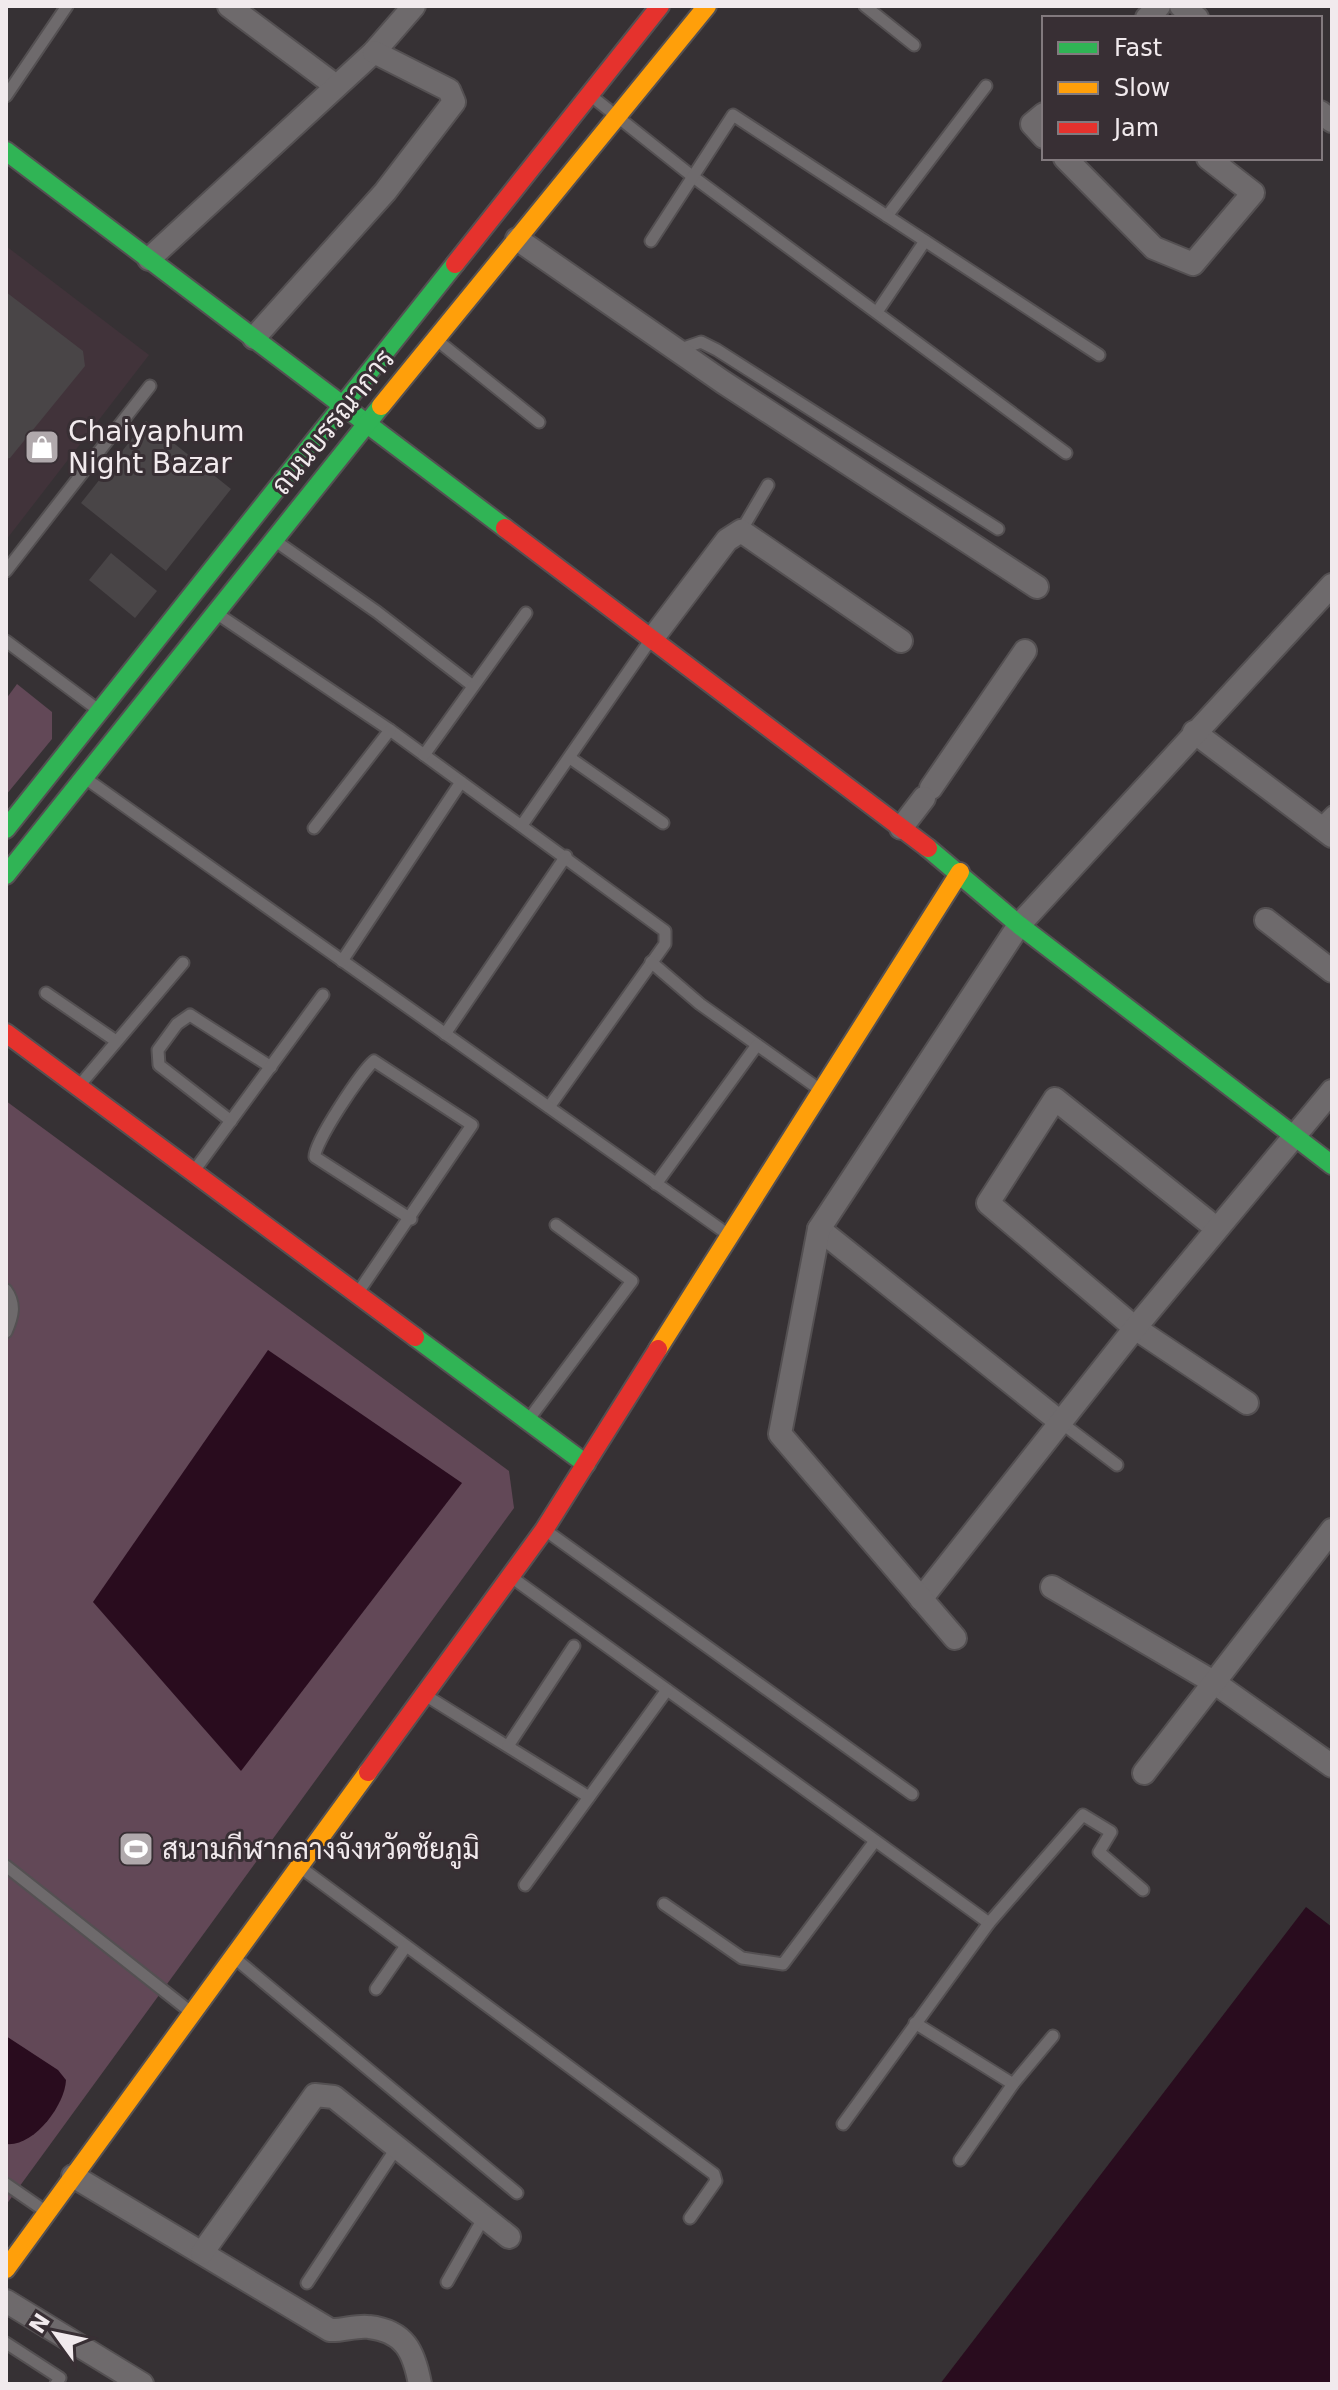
<svg xmlns="http://www.w3.org/2000/svg" width="1338" height="2390" font-family="'DejaVu Sans',Sarabun,sans-serif">
<style>
.built{fill:#41333a}
.green{fill:#624857}
.water{fill:#290c1e}
.building{fill:#494547}
.lines{fill:none;stroke-linecap:round;stroke-linejoin:round}
.lane-casing{stroke:#545052;stroke-width:15}
.street-casing{stroke:#545052;stroke-width:26}
.fast-casing{stroke:#545052;stroke-width:22}
.slow-casing{stroke:#545052;stroke-width:22}
.jam-casing{stroke:#545052;stroke-width:22}
.lane{stroke:#6e6a6c;stroke-width:11}
.street{stroke:#6e6a6c;stroke-width:22}
.fast{stroke:#30b455;stroke-width:18}
.slow{stroke:#ff9f0a;stroke-width:18}
.jam{stroke:#e5322d;stroke-width:18}
.labels{text-anchor:middle;dominant-baseline:central;stroke-width:6;stroke-linejoin:round;paint-order:stroke}
.street-label{font-size:28px;fill:#f1eaed;stroke:#382f34}
.poi-label{font-size:28px;fill:#f1eaed;stroke:#382f34;text-anchor:start}
</style>
<rect width="100%" height="100%" fill="#363134"/>
<polygon class="built" points="6,246 149,355 6,540"/>
<g class="green">
<polygon points="17,684 52,712 52,739 6,795 6,699"/>
<polygon points="6,1101 509,1471 514,1508 6,2205"/>
</g>
<g class="water">
<polygon points="268,1350 462,1483 241,1771 93,1602"/>
<polygon points="1306,1907 1332,1927 1332,2384 940,2384"/>
<path d="M6 2036 58 2070 66 2080C65 2105 34 2147 6 2144Z"/>
</g>
<g class="building">
<polygon points="6,292 83,351 85,366 10,458 6,459"/>
<polygon points="146,421 231,489 166,571 81,503"/>
<polygon points="111,553 157,591 135,618 89,580"/>
</g>
<g class="lines">
<defs>
<g id="lane">
<polyline points="865,6 914,45"/>
<polyline points="590,95 692,176 1066,453"/>
<polyline points="6,96 67,6"/>
<polyline points="887,216 986,86"/>
<polyline points="651,241 733,115 1099,355"/>
<polyline points="877,312 925,241"/>
<polyline points="438,341 539,422"/>
<polyline points="678,350 701,342 717,350 998,529"/>
<polyline points="741,531 768,485"/>
<polyline points="274,540 377,612 473,686"/>
<polyline points="6,571 150,386"/>
<polyline points="216,613 390,730 665,931 665,944 549,1107"/>
<polyline points="6,641 97,709"/>
<polyline points="424,755 526,613"/>
<polyline points="570,758 663,823"/>
<polyline points="85,778 726,1233"/>
<polyline points="522,825 649,642"/>
<polyline points="1319,825 1332,812"/>
<polyline points="314,828 390,730"/>
<polyline points="342,961 461,782"/>
<polyline points="651,962 700,1004 819,1089"/>
<polyline points="46,993 116,1041"/>
<polyline points="445,1034 566,856"/>
<polyline points="79,1086 183,963"/>
<polyline points="231,1121 159,1065 158,1050 177,1024 190,1015 271,1067"/>
<polyline points="194,1171 323,995"/>
<polyline points="656,1184 757,1045"/>
<path d="M6 1290C16 1304 13 1316 6 1332"/>
<path d="M359 1291 472 1125 374 1061C362 1071 313 1144 315 1157L411 1219"/>
<polyline points="529,1419 632,1281 556,1225"/>
<polyline points="1059,1421 1117,1465"/>
<polyline points="545,1530 912,1794"/>
<polyline points="514,1579 989,1923"/>
<polyline points="425,1695 589,1797"/>
<polyline points="508,1746 574,1646"/>
<polyline points="6,1866 192,2013"/>
<polyline points="300,1867 714,2174 716,2181 690,2218"/>
<polyline points="525,1885 667,1690"/>
<polyline points="664,1904 742,1958 783,1964 875,1841"/>
<polyline points="237,1960 517,2193"/>
<polyline points="376,1989 406,1946"/>
<polyline points="915,2023 1013,2084 1053,2036"/>
<polyline points="843,2124 989,1923 1083,1815 1111,1832 1099,1852 1143,1890"/>
<polyline points="960,2160 1013,2084"/>
<polyline points="6,2184 45,2211"/>
<polyline points="447,2282 484,2217"/>
<polyline points="307,2283 397,2147"/>
<polyline points="6,2343 60,2378 56,2384"/>
</g>
<g id="street">
<polyline points="229,6 336,86"/>
<polyline points="1181,6 1197,18"/>
<polyline points="1147,18 1159,6"/>
<polyline points="1320,112 1332,121"/>
<polyline points="1044,114 1032,124 1044,137"/>
<polyline points="1065,158 1154,248 1193,264 1253,193 1208,158"/>
<polyline points="517,239 723,382 1037,587"/>
<polyline points="149,259 374,52 414,6"/>
<polyline points="254,338 385,192 454,102 449,90 374,52"/>
<polyline points="652,639 727,540 741,531 901,641"/>
<polyline points="1194,732 1332,836"/>
<polyline points="931,788 1025,651"/>
<polyline points="901,828 924,798"/>
<polyline points="1266,920 1332,971"/>
<polyline points="1216,1228 1055,1099 988,1203 1135,1328 1247,1403"/>
<polyline points="819,1229 1059,1421"/>
<polyline points="1052,1587 1215,1683 1332,1766"/>
<polyline points="921,1599 1135,1328 1332,1091"/>
<polyline points="955,1638 780,1434 819,1229 1019,925 1332,585"/>
<polyline points="1144,1773 1332,1530"/>
<path d="M73 2176 330 2330C342 2331 357 2325 369 2327 405 2331 414 2352 420 2384"/>
<polyline points="202,2253 315,2095 334,2097 509,2237"/>
<polyline points="6,2301 142,2384"/>
</g>
<g id="fast">
<polyline points="6,151 505,528"/>
<polyline points="6,829 455,264"/>
<polyline points="928,848 1019,925 1332,1165"/>
<polyline points="6,875 381,406"/>
<polyline points="415,1337 586,1464"/>
</g>
<g id="slow">
<polyline points="381,406 707,6"/>
<polyline points="658,1349 960,872"/>
<polyline points="6,2269 368,1772"/>
</g>
<g id="jam">
<polyline points="455,264 660,6"/>
<polyline points="505,528 928,848"/>
<polyline points="6,1033 415,1337"/>
<polyline points="368,1772 544,1530 658,1349"/>
</g>
</defs>
<use href="#lane" class="lane-casing"/>
<use href="#street" class="street-casing"/>
<use href="#fast" class="fast-casing"/>
<use href="#slow" class="slow-casing"/>
<use href="#jam" class="jam-casing"/>
<use href="#lane" class="lane"/>
<use href="#street" class="street"/>
<use href="#fast" class="fast"/>
<use href="#slow" class="slow"/>
<use href="#jam" class="jam"/>
</g>
<defs>
<symbol id="shop-square" viewBox="-11 -11 22 22"><rect x="-9" y="-9" width="18" height="18" rx="4" fill="#b0a9ac" stroke="#382f34"/><path d="M-5-2.5h2.3a2.7 3.5 0 0 1 5.4 0H5L5.5 6h-11ZM-1.5-2.5h3a1.5 2.3 0 0 0-3 0Z" fill="#fff"/></symbol>
<symbol id="stadium-square" viewBox="-11 -11 22 22"><rect x="-9" y="-9" width="18" height="18" rx="4" fill="#b0a9ac" stroke="#382f34"/><path d="M0-5a6.5 5 0 1 0 0 10a6.5 5 0 1 0 0-10ZM-3.5-1.8h7v3.6h-7Z" fill="#fff"/></symbol>
</defs>
<g fill-rule="evenodd">
<use href="#shop-square" x="22" y="427" width="40" height="40"/>
<use href="#stadium-square" x="116" y="1829" width="40" height="40"/>
</g>
<g class="labels">
<g class="street-label">
<text transform="translate(333 422) rotate(-51)">ถนนบรรณาการ</text>
</g>
<g class="poi-label">
<text x="68" y="431">Chaiyaphum<tspan x="68" dy="32">Night Bazar</tspan></text>
<text x="162" y="1849">สนามกีฬากลางจังหวัดชัยภูมิ</text>
</g>
</g>
<rect width="1338" height="2390" fill="none" stroke="#f1eaed" stroke-width="16"/>
<rect x="1042" y="16" width="280" height="144" fill="#382f34" stroke="#827a7e" stroke-width="2"/>
<rect x="1058" y="42" width="40" height="12" fill="#30b455" stroke="#827a7e" stroke-width="2"/>
<text x="1114" y="56" font-size="24" fill="#f1eaed">Fast</text>
<rect x="1058" y="82" width="40" height="12" fill="#ff9f0a" stroke="#827a7e" stroke-width="2"/>
<text x="1114" y="96" font-size="24" fill="#f1eaed">Slow</text>
<rect x="1058" y="122" width="40" height="12" fill="#e5322d" stroke="#827a7e" stroke-width="2"/>
<text x="1114" y="136" font-size="24" fill="#f1eaed">Jam</text>
<g transform="translate(56 2334) rotate(303)" stroke="#382f34" stroke-width="6" paint-order="stroke">
<path d="M0-6L14 30L0 20L-14 30Z" fill="#f1eaed"/>
<text y="-12" font-size="22" font-weight="bold" text-anchor="middle" fill="#f1eaed">N</text>
</g>
</svg>
